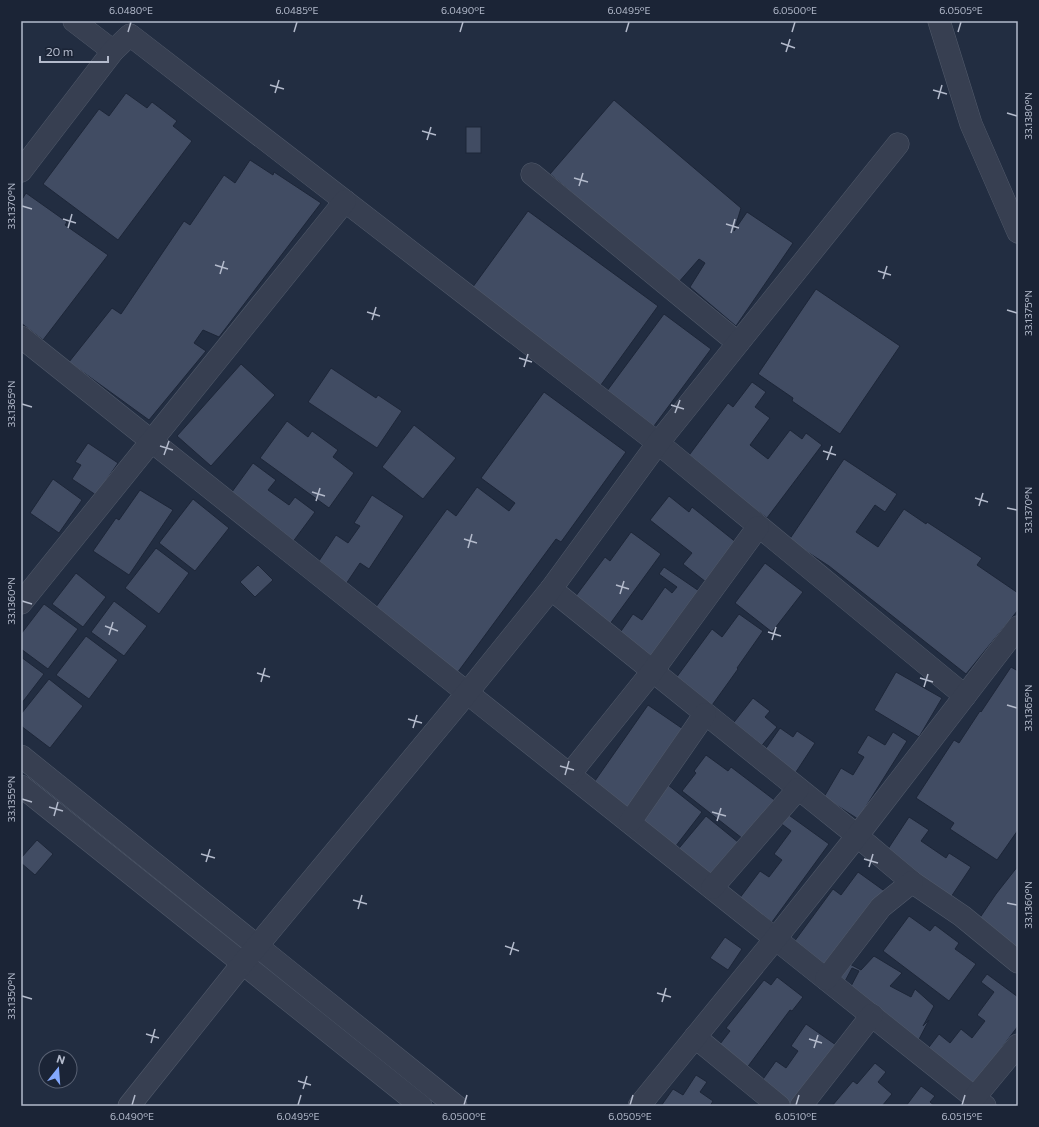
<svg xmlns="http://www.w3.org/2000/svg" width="1039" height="1127" font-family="Commissioner,sans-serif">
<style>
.building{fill:#414c63;stroke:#1d2638}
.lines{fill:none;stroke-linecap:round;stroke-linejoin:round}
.street-casing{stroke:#515a6b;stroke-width:23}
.street{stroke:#373f51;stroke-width:22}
.ticks{fill:none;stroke:#b3bacb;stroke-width:1.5}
.neatline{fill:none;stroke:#b3bacb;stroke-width:1.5}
.ticks-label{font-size:10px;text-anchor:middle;fill:#b3bacb}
</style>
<rect width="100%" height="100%" fill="#222d41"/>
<g class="building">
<polygon points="126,93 147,108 152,102 177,121 173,126 192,141 118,240 43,184 99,109 109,116"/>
<polygon points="614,100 741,208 734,231 747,212 793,243 736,326 690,287 705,263 699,259 678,283 550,174"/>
<rect x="466" y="127" width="15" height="26"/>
<polygon points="250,160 273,175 274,172 321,203 219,337 203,330 194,343 206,351 149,420 69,362 112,308 121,314 184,221 190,225 224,175 235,183"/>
<polygon points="26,193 67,222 65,225 108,255 43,340 21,323 21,201"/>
<polygon points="528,211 658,306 598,389 467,295"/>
<polygon points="816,289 900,346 840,434 792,401 793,398 758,374"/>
<polygon points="664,314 711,349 651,430 604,395"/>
<polygon points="241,364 275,395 211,466 177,436"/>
<polygon points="331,368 376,398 378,395 402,411 377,448 308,402"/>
<polygon points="752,382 766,392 755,407 770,418 750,445 768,459 790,430 802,439 806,433 822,445 767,518 687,458 728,403 733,407"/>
<polygon points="544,392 626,452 561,542 556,539 449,684 365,622 447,509 456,516 477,487 509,511 515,503 481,478"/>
<polygon points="287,421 308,437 312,431 338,450 333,457 354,473 329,508 260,458"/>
<polygon points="414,425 456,458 423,499 382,467"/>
<polygon points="88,443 118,463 96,495 72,479 81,465 75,462"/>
<polygon points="844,459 897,494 885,512 875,505 856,532 878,547 904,509 926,524 927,522 982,558 977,565 1018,593 1018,610 966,674 829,566 789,540"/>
<polygon points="253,463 276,480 268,490 289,505 295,497 315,512 292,543 229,496"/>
<polygon points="53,479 82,500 59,533 30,513"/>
<polygon points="140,490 173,510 129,575 93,551 116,518 119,520"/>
<polygon points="372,495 404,516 369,569 360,563 344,587 315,567 336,535 348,543 360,526 354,523"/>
<polygon points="669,496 689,512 692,507 737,543 706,582 683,564 692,553 650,520"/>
<polygon points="193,499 229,528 195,571 159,543"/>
<polygon points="631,532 661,554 599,639 563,613 605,557 610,561"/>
<polygon points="156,548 189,573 159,614 125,588"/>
<polygon points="765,563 803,592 772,632 735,603"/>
<polygon points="258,565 273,580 255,597 240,582"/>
<polygon points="664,567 702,593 648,670 612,644 633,614 642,620 665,587 672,593 677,587 659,574"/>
<polygon points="76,573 106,597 83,627 52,604"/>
<polygon points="114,601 147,626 124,656 91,632"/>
<polygon points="44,604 78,629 48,669 21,649 21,634"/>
<polygon points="739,614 763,631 737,668 738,669 710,708 673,682 712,629 722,637"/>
<polygon points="86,636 118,660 89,699 56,675"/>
<polygon points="21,657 44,674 21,704"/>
<polygon points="1011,667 1018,671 1018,830 997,860 950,829 954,823 916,798 954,740 959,743 980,711 981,712"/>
<polygon points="896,672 942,698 919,737 874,710"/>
<polygon points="49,679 83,706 50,748 21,726 21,714"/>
<polygon points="753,698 770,711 765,717 777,727 759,749 731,726"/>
<polygon points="648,705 686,731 631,817 590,788"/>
<polygon points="780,728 793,737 797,731 815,743 794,775 762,754"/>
<polygon points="893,732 907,741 858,819 824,797 841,768 853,775 864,757 857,753 868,735 885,745"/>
<polygon points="706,755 728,771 731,767 777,802 747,842 682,791 696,773 694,771"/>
<polygon points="663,781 702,812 672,851 633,820"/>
<polygon points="786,813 829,844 772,922 739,899 760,871 769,877 782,860 774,854 791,831 779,822"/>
<polygon points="706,816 744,847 713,885 675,853"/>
<polygon points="909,817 929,830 921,841 946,858 949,853 971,867 949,900 882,858"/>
<polygon points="37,840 53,854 35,875 21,863 21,858"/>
<polygon points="1018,866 1018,958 979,919 996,894"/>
<polygon points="858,872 890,895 829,974 791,946 833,889 841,895"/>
<polygon points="909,916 930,931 935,925 959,943 955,949 976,964 949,1001 883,951"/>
<polygon points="725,937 742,949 728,970 710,958"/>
<polygon points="874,956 902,973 890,986 911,997 915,989 934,1006 923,1026 929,1020 916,1045 848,992 859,971 852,968 843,985 838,980 848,963 861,970"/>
<polygon points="987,974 1018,997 1018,1026 970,1090 923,1055 939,1034 950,1043 961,1029 972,1038 985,1021 977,1015 994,992 981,982"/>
<polygon points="777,977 803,997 792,1011 790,1010 746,1069 717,1048 730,1031 726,1028 764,980 771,985"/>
<polygon points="806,1024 836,1045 793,1106 782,1106 761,1082 776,1061 786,1068 798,1051 791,1046"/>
<polygon points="875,1063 886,1072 878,1082 892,1094 882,1106 832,1106 853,1081 857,1084"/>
<polygon points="696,1075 707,1082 700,1092 713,1101 710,1106 661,1106 673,1089 683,1095"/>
<polygon points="921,1086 935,1096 930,1102 935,1106 906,1106"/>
</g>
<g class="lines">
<defs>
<g id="street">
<polyline points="74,21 113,51"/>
<polyline points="939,21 971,124 1018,232"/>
<polyline points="21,171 113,51 130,35 658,443 965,696"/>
<polyline points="532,174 738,343"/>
<polyline points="21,337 985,1106"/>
<polyline points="551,589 850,830 912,882 962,916 1018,962"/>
<polyline points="21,603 345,201"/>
<polyline points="21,756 456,1106"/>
<polyline points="570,774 652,672 758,527"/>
<polyline points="21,786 421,1106"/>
<polyline points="630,822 705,714"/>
<polyline points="712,888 798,789"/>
<polyline points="826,979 881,907 912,882"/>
<polyline points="695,1037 779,1106"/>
<polyline points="975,1097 1018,1045"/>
<polyline points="129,1106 243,963 467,693 551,589 658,443 898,144"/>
<polyline points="639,1106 776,938 857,836 1018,627"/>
<polyline points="801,1106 872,1015"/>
</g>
</defs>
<use href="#street" class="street-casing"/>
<use href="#street" class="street"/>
</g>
<path class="ticks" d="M128 32 131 22M294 32 297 22M460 32 463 22M626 32 629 22M792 32 795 22M958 32 961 22M781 43 795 48M786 52 790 39M270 85 284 89M933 90 947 94M275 93 279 80M938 99 942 85M1007 113 1017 116M422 131 436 135M427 140 431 127M574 178 588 182M579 186 583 173M22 206 32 209M63 219 76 223M726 224 739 228M68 228 72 214M731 233 735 219M215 265 228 269M878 271 891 275M220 274 224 261M883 279 887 266M1007 310 1017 313M367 312 380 316M372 320 376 307M519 358 532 362M524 367 528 354M22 404 32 407M671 405 684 409M675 413 680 400M160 446 173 450M823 451 836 455M164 455 169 441M827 460 832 446M312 492 325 496M975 498 988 502M316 501 320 488M979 506 983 493M1007 508 1017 510M464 539 477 543M468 548 472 534M616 585 629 589M620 594 624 581M22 601 32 604M105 626 118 631M768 632 781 636M109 635 113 622M772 640 776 627M257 673 270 677M920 678 933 682M261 682 265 668M924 687 928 674M1007 705 1017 708M408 719 422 723M413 728 417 715M560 766 574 770M565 775 569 761M22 799 32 802M49 807 63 811M712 812 726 816M54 816 58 802M717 821 721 808M201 854 215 858M864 859 878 863M206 862 210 849M869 867 873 854M353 900 367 904M1007 903 1017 905M358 909 362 895M505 946 519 951M510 955 514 942M657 993 671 997M22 996 32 999M662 1002 666 988M146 1034 159 1038M809 1039 822 1043M151 1043 155 1029M814 1048 818 1035M298 1081 311 1085M303 1089 307 1076M132 1105 135 1095M298 1105 301 1095M464 1105 467 1095M630 1105 633 1095M796 1105 799 1095M962 1105 965 1095"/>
<rect width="1039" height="1127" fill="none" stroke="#1b2436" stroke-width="44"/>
<g transform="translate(58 1069) rotate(17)"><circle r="19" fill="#1b2436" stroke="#586072"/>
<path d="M0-3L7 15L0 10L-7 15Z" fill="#84a9ff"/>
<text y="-6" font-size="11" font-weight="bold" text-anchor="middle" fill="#b3bacb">N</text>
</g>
<path d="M40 56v6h68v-6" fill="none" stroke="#b3bacb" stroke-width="2"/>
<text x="46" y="56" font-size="12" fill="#b3bacb" stroke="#1b2436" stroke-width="3" paint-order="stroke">20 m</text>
<rect x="22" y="22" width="995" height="1083" class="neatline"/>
<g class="ticks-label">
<text x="131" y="14">6.0480°E</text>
<text x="297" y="14">6.0485°E</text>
<text x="463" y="14">6.0490°E</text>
<text x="629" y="14">6.0495°E</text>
<text x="795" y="14">6.0500°E</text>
<text x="961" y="14">6.0505°E</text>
<text transform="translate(1028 116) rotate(-90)" y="4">33.1380°N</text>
<text transform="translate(11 206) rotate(-90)" y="4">33.1370°N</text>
<text transform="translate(1028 313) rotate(-90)" y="4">33.1375°N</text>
<text transform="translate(11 404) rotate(-90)" y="4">33.1365°N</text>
<text transform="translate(1028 510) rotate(-90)" y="4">33.1370°N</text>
<text transform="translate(11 601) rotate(-90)" y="4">33.1360°N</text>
<text transform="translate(1028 708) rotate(-90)" y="4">33.1365°N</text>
<text transform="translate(11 799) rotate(-90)" y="4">33.1355°N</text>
<text transform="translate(1028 905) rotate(-90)" y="4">33.1360°N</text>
<text transform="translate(11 996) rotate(-90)" y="4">33.1350°N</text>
<text x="132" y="1120">6.0490°E</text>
<text x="298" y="1120">6.0495°E</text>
<text x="464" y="1120">6.0500°E</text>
<text x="630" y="1120">6.0505°E</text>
<text x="796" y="1120">6.0510°E</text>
<text x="962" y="1120">6.0515°E</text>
</g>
</svg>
